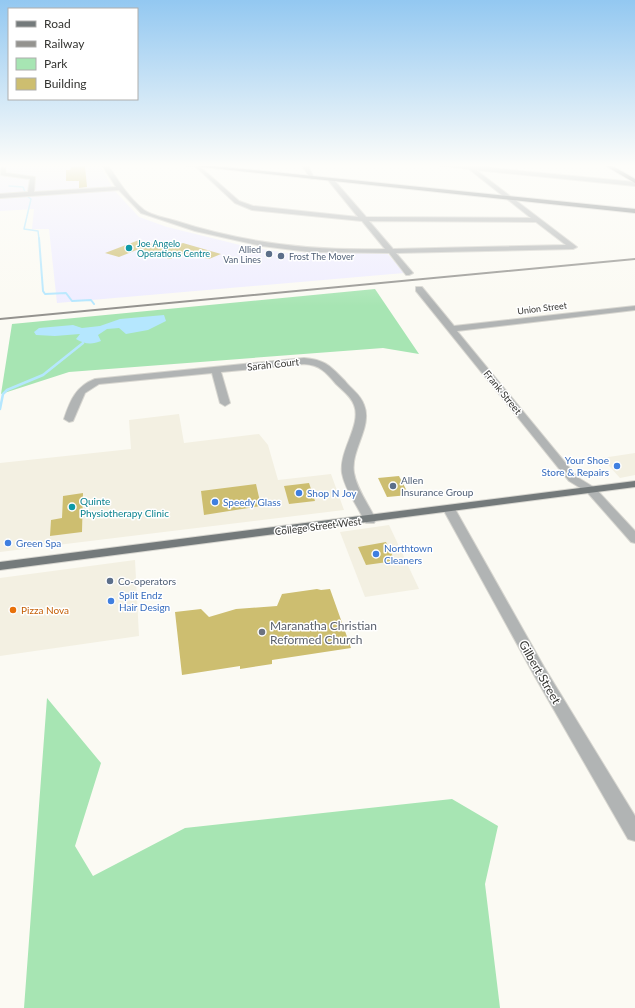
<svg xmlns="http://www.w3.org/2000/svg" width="635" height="1008" font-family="Lato,sans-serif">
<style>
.built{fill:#f3f0e2}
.industrial{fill:#efedff}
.green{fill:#a7e5b3}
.water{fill:#b5e7fe}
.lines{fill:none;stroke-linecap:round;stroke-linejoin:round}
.stream-far2{stroke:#b5e7fe;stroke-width:1.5}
.stream-far1{stroke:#b5e7fe;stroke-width:2}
.stream{stroke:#b5e7fe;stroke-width:2.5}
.building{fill:#cdbe70}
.minor-casing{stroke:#d7d6d0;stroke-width:2}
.major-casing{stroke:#d7d6d0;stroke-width:2}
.minor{fill:#b1b4b4;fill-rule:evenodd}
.major{fill:#747a7b;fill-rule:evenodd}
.rail{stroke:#94938f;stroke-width:2}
.culture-dot{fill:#0f9aa8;stroke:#fff;stroke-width:1.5}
.service-dot{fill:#5c6f8a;stroke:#fff;stroke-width:1.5}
.shop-dot{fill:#3f7fe0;stroke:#fff;stroke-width:1.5}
.food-dot{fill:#e8710a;stroke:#fff;stroke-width:1.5}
.worship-dot{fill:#6b7280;stroke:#fff;stroke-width:1.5}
.labels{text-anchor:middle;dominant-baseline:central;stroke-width:3;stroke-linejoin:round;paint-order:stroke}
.far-culture-label{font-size:9px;fill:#0d838f;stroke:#fff;text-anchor:start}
.far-service-label{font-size:9px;fill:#4e5e75;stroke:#fff;text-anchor:end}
.far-street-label{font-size:9px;fill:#343431;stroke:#fff}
.street-label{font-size:10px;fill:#343431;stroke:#fff}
.shop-label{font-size:10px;fill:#366cbe;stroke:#fff;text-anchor:start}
.service-label{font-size:10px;fill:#4e5e75;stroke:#fff;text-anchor:start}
.culture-label{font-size:10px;fill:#0d838f;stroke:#fff;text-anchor:start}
.food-label{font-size:10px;fill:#c56008;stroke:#fff;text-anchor:start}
.near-worship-label{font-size:12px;fill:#5b616d;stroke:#fff;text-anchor:start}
.near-street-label{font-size:12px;fill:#343431;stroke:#fff}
</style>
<rect width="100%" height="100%" fill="#fbfaf3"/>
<g class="built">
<polygon points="179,414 184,443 259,434 268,445 278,480 331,474 344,510 0,552 0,463 131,449 129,420"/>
<polygon points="635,453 635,475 620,478 602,458"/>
<polygon points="389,525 419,589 365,597 340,532"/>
<polygon points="135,560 139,636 0,656 0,578"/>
</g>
<polygon class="industrial" points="0,165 100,165 113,189 139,217 167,227 244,246 287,253 386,252 404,273 57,303 49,229 32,229 34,209 0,211"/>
<g class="green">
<polygon points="375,289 419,354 383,348 69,372 1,394 12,324"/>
<polygon points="47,698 101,763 75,846 93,876 185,828 452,799 498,826 485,884 500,1008 24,1008"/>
</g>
<path class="water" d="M164 315 166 321 148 330 126 334 119 328 107 329 98 335 101 341C92 345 84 344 76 339L80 334 55 336 36 335 34 332 39 328 73 325 82 328 100 326 120 319Z"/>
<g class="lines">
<g class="stream-far2">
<polyline points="9,186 23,187 25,192"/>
<polyline points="27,196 31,199 24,229 38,231 39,239"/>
</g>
<polyline class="stream-far1" points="39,238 43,291 45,294 66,293 72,301 91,300 94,304"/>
<polyline class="stream" points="0,409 3,394 7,390 43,375 83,343"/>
</g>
<g class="building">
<polygon points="85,166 87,187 79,188 79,181 66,181 66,170 70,170 71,167"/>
<polygon points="139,240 170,248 183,243 221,254 209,259 185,253 170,259 139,249 119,257 105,253"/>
<polygon points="399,476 409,495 387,497 378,478"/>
<polygon points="309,483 315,501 289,504 284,486"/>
<polygon points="256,484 261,506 204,515 201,491"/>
<polygon points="83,493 82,532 50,536 51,520 62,518 63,496"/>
<polygon points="386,542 395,561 366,565 358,547"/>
<polygon points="317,589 321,590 330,589 351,648 272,660 272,664 240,669 240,666 182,675 175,612 201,609 209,617 236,609 277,606 282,594"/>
</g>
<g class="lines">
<defs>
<g id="minor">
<path d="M102 165H108C118 181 129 198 144 210 152 216 167 218 176 221 244 243 314 251 385 249L362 221 252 210 235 203 194 165H198L239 201 253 206 358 217 328 180 333 179 366 217 531 218 469 169 438 165H460L635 182V186L476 170 577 247 573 249 396 253 413 273 409 275H406L389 253 309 252 262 246 195 231 141 213 119 190 0 198V194L28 192 30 179 1 175V168H5L6 173 35 177 34 192 116 187ZM369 221 536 222 566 245 393 249Z"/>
<polygon points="302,165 307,165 315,179 311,179"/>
<polygon points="416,287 422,287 454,326 635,306 635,310 457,331 577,477 595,488 635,531 635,543 631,542 587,492 569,481 416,291"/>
<path d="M304 358C326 360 330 366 345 381 351 389 361 395 364 405 373 427 350 450 354 473 357 490 369 505 376 520L374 523H366L364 520C357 505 345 490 342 473 339 450 362 425 354 405 351 396 342 390 336 384 326 372 320 365 304 364L221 372 230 403 225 406 220 403 212 373 99 384 85 393 73 421 69 422 64 419C70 401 76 386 95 379Z"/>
<polygon points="449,505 455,509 544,667 635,816 635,841 628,839 534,675 443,509"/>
</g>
<g id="major">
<polygon points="184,165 205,165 635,209 635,213"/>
<polygon points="604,165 611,165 635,179 635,183"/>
<polygon points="635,481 635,487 0,570 0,562"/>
</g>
</defs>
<use href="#minor" class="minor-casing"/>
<use href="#major" class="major-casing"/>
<use href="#minor" class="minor"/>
<use href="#major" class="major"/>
<polyline class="rail" points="0,319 635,259"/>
</g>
<linearGradient id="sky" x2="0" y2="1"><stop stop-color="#93c8f1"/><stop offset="0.54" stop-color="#fdfdfa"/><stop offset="1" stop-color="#fdfdfa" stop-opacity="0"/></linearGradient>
<rect width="635" height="306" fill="url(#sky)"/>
<g class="culture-dot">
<circle cx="129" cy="248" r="4"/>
<circle cx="72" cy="507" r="4"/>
</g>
<g class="service-dot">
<circle cx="269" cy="254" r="4"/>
<circle cx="281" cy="256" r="4"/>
<circle cx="393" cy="486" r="4"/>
<circle cx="110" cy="581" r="4"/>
</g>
<g class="shop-dot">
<circle cx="617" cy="466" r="4"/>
<circle cx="299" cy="493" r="4"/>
<circle cx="215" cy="502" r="4"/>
<circle cx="8" cy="543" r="4"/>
<circle cx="376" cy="554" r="4"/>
<circle cx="111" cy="601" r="4"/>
</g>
<circle class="food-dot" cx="13" cy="610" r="4"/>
<circle class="worship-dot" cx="262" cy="632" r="4"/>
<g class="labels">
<g class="far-culture-label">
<text x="137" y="243">Joe Angelo<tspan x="137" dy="10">Operations Centre</tspan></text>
</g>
<g class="far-service-label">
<text x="261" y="249">Allied<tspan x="261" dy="10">Van Lines</tspan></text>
<text x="289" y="256" text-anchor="start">Frost The Mover</text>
</g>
<g class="far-street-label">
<text transform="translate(542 308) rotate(-7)">Union Street</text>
</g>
<g class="street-label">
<text transform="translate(273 364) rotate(-6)">Sarah Court</text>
<text transform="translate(503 392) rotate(51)">Frank Street</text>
<text transform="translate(318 526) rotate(-7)">College Street West</text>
</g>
<g class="shop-label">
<text x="609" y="460" text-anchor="end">Your Shoe<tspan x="609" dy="12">Store &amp; Repairs</tspan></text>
<text x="307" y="493">Shop N Joy</text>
<text x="223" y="502">Speedy Glass</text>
<text x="16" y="543">Green Spa</text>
<text x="384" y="548">Northtown<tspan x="384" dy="12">Cleaners</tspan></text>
<text x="119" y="595">Split Endz<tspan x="119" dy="12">Hair Design</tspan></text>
</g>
<g class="service-label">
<text x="401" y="480">Allen<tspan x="401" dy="12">Insurance Group</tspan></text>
<text x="118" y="581">Co-operators</text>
</g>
<g class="culture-label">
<text x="80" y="501">Quinte<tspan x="80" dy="12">Physiotherapy Clinic</tspan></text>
</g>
<g class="food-label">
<text x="21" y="610">Pizza Nova</text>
</g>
<g class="near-worship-label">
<text x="270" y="625">Maranatha Christian<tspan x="270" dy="14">Reformed Church</tspan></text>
</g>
<g class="near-street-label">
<text transform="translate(540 672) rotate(60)">Gilbert Street</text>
</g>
</g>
<rect x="8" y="8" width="130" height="92" fill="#ffffff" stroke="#aeaead"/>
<rect x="16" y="21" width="20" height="6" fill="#747a7b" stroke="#aeaead"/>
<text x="44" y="28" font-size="12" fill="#343431">Road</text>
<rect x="16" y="41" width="20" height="6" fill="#94938f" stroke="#aeaead"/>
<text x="44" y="48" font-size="12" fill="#343431">Railway</text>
<rect x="16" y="58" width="20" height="12" fill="#a7e5b3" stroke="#aeaead"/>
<text x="44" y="68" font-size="12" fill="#343431">Park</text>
<rect x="16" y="78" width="20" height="12" fill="#cdbe70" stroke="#aeaead"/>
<text x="44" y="88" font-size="12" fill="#343431">Building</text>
</svg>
